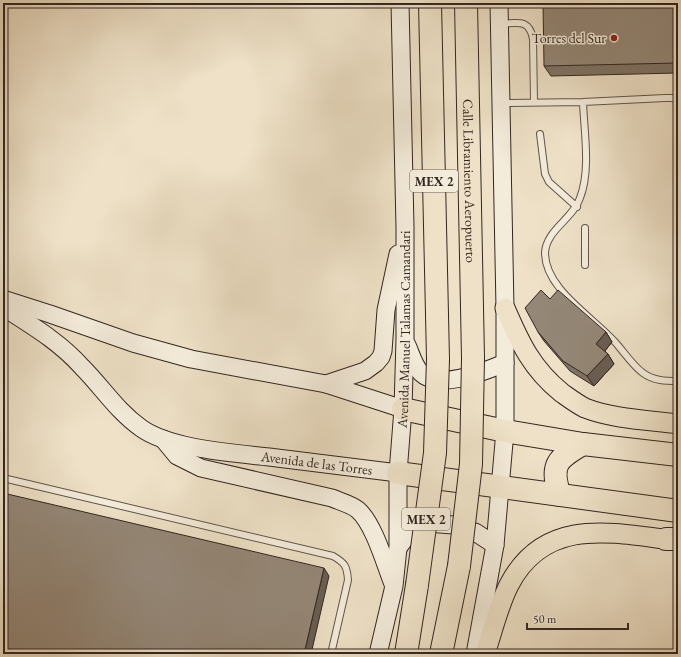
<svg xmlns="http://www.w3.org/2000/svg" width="681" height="657" viewBox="0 0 681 657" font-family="'EB Garamond',serif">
<rect width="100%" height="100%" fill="#eee1c7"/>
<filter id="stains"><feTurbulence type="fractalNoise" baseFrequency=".005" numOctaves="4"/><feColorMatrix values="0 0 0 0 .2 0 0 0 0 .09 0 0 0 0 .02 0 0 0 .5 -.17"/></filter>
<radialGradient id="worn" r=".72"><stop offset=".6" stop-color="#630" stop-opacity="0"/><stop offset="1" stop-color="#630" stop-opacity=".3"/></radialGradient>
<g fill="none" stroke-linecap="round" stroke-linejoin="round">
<!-- lane casing -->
<g stroke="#61554a" stroke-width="8">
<path id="lane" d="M500,24c17,-1 29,-6 33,15l1,63
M583,102c1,29 8,68 -3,96 -7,21 -34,32 -35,55 0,36 48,64 70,89 9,10 17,23 28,31 11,8 23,8 35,8
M502,103l81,-1 82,-4h7l6,3
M540,134l5,40 4,8 28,25
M585,265v-37
M3,478l330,78c12,7 14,10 15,24l-17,74"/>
</g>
<!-- secondary casing -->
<g stroke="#322621" stroke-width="19">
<g id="secondary">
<path d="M3,299l47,15 83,29 58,16 135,25 77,25"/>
<path id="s1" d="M3,307c28,18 57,35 79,60 20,20 35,44 59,61 29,21 93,25 128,29 43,5 86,11 129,16"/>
<path d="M407,345c4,9 7,21 14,28 18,18 64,-2 84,-10"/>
<path d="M326,384l39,-13 11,-8 5,-6 2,-6 3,-41 12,-56"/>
<path d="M163,439l14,17 24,12 131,30c9,4 19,6 26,12 16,14 27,54 35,74"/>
<path d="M398,548l15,-20 14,-5 26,2 22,7 20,13"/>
<path id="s2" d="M378,654l16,-68 4,-38v-75l5,-64 2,-70v-112l-5,-224"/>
<path d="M475,654l20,-109 10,-114v-123l-6,-305"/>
</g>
</g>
<!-- primary casing -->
<g stroke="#322621" stroke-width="21">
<path id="primary" d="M505,308c15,35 27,61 57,85 7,5 15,11 23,15 28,11 63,12 93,16
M485,654c7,-21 14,-50 24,-69 36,-70 105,-52 169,-44"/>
</g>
<!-- highway casing -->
<g stroke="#322621" stroke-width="24">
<g id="highway">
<path d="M430,3l8,356"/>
<path id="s3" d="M466,3l7,355"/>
<path d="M403,409l102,22 78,13 95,11"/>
<path d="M398,473l280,38"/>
<path d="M560,495c-11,-30 -2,-37 23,-51"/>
<path d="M666,539h12"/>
<path d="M406,654l11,-69"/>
<path d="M441,654l18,-88"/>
</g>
</g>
<!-- lane -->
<use href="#lane" stroke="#f4ecdb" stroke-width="6"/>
<!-- secondary -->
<use href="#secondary" stroke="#f4ecdb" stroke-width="17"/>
<!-- primary -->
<use href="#primary" stroke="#eee1c7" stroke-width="19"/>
<!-- highway -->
<use href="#highway" stroke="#eee1c7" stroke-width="22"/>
<!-- highway-bridge casing -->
<g stroke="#322621" stroke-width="24" stroke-linecap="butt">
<path id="highway-bridge" d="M459,566l12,-102 2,-106
M417,585l18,-132 3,-94"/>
</g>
<!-- highway-bridge -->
<use href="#highway-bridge" stroke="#eee1c7" stroke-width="22"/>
</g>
<!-- wall -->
<path fill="#7f7466" stroke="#322621" d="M678,3v70l-127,3 -7,-10z
M550,299l56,33 6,10 -7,9 3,3 6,10 -20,22 -24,-15 -26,-30 -6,-9z"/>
<!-- shaded-wall -->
<path fill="#685e53" stroke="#322621" d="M606,332l6,10 -9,11 -7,-9z
M608,354l6,10 -20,22 -7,-10z
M324,568l5,8 -18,78h-7z"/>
<!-- building -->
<path fill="#948777" stroke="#322621" d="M543,3h135v60l-134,3z
M541,290l9,9 8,-9 48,42 -10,12 12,10 -21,22 -24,-15 -25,-29 -13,-24z
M3,493l321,75 -20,86h-301z"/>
<!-- markers -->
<circle fill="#8f2418" stroke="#f4ecdb" stroke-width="1.5" cx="614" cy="38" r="4"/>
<g text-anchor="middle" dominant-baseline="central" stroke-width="3" stroke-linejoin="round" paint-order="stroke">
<!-- shield labels -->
<g fill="#f4ecdb" stroke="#6c6159" stroke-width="1">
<rect x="410" y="170" width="48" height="22" rx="3"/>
<rect x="402" y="508" width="48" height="22" rx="3"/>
</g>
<g font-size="13" font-weight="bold" fill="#322621">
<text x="434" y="181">MEX 2</text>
<text x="426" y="519">MEX 2</text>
</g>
<!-- poi labels -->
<g font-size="14" fill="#322621" stroke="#f4ecdb" text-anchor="end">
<text x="606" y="38">Torres del Sur</text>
</g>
<!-- street labels -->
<g font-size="14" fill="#322621" stroke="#f4ecdb">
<text stroke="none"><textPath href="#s3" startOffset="178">Calle Libramiento Aeropuerto</textPath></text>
<text stroke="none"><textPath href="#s2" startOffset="327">Avenida Manuel Talamas Camandari</textPath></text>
<text stroke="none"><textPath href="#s1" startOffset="365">Avenida de las Torres</textPath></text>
</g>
</g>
<!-- margin -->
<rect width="681" height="657" fill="none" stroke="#eee1c7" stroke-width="16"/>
<rect x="4" y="4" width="673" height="649" fill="none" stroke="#322621" stroke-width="2"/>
<rect x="8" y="8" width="665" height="641" fill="none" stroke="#322621"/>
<!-- scale -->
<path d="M527 623v6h101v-6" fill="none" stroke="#322621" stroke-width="2"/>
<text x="533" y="623" font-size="12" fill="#322621" stroke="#f4ecdb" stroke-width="3" paint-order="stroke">50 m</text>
<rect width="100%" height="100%" filter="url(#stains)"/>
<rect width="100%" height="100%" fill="url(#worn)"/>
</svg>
